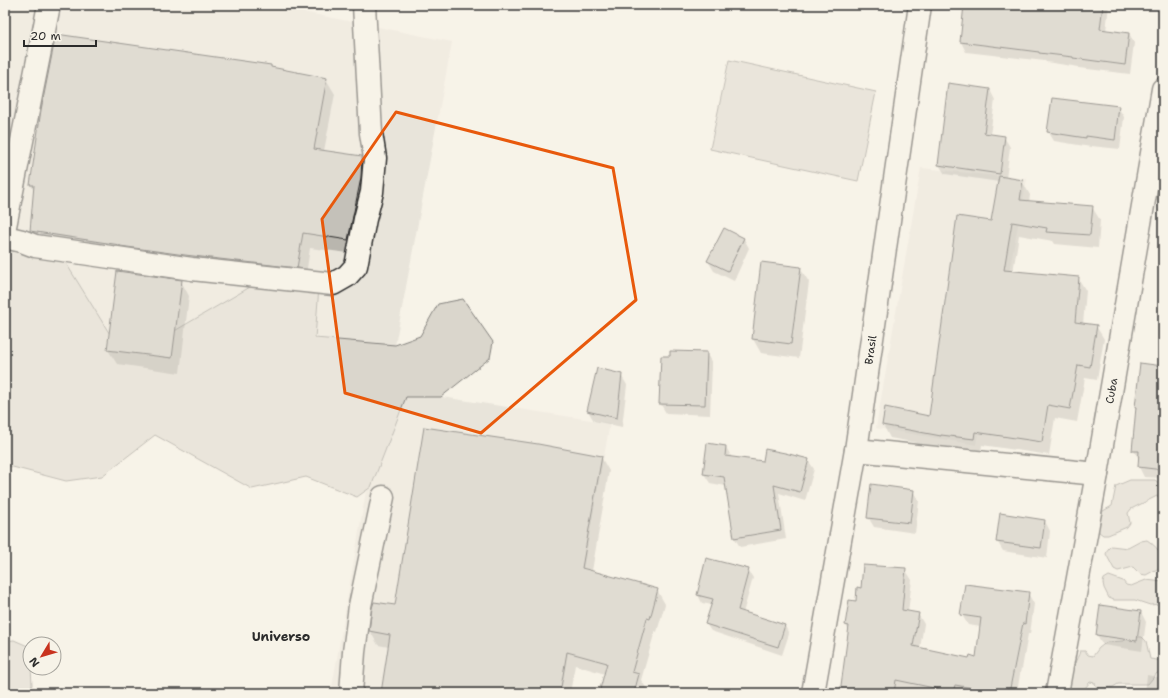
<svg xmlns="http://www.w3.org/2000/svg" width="1168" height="698" viewBox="0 0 1168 698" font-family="'Shantell Sans',sans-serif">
<rect width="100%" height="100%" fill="#f7f3e8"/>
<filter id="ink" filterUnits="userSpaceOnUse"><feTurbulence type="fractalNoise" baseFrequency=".025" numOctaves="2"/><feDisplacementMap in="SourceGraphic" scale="8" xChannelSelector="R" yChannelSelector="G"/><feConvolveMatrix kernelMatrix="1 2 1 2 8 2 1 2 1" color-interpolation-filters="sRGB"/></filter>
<g filter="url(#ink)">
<!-- built -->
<path fill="#e8e4da" d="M5,5h263l184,37 -65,346 -382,-53z
M921,168l106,11 -51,266 -100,-17z
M384,388l226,35 -49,270h-230z"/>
<!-- green -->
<path fill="#dad6cc" stroke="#82807c" d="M729,60l147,32 -18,89 -148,-32z
M5,238l51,9 55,89 29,15 148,-86 32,9 -5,64 80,7 25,-9 18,-32 25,-5 30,43 -3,16 -49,39h-35l-35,90 -14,10 -51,-20 -54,12 -97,-54 -53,41 -36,5 -61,-16z
M1130,480h25l8,6v13l-6,-3 -26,13 -3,4 2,10 -3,4 -19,8h-5l-4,-3 -1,-6 5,-15 9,-5 4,-20z
M1147,540c5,3 14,11 15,18 0,4 -1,7 -3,10l-13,7 -6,-1 -7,-7 -15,4 -4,-2 -8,-15 2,-5 3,-3 17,2 13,-7z
M1109,576l14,5 3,4 5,1 15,-6 17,2v25l-3,-3 -10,1 -15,-5h-21l-5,-2 -5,-10 -1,-5 1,-4z
M1132,637h10l4,4 4,18 13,2v12h-6l-9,11h-30l-5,3 -16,1 -2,-5 -5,-1 -9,11h-10c-3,-8 1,-22 4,-30 1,-4 4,-7 5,-12h5l3,4 5,1 6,-8 8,-6 16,-1z
M14,640l16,7v21h1l1,17 -4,8h-23v-52z"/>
<!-- shadow -->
<path fill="#0003" d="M965,5h144l-3,26 23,2 5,10 -4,31 -51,-6v-1l-33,-5 -1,-1 -79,-9 -5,-10z
M271,66l1,2 54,11 9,15 -11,57 37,6 9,15 -14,82 -46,-6 -5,34 -266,-37 -8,-15 3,-39 -3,-6z
M990,90l5,10 -5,35 14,2 6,10 -4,32 16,2 8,14 -1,7 63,5 8,13 -2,28 -43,-4 -2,-3 -34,-6 -6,37 65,6 8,13 -3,33 13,2 8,13 -7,41 -12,-2 -8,44 -22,-4 -6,37 -67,-10 -1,7 -32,-4 -1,1 -58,-11 -7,-13 47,-8 62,-195 7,-40 -54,-8 -6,-9z
M1118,107l6,10 -4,32 -29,-3v1l-37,-6 -6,-10z
M744,239l5,9 -15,33 -20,-10 -6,-10z
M800,268l9,14 -10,76 -38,-5 -8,-14z
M1163,271v49l-5,-9z
M181,281l8,15 -9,77 -63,-9 -9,-14z
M706,353l6,10 -2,52 -44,-2 -6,-10z
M1163,367v111l-19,-1 -5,-10 1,-7 -7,-10z
M621,375l6,10 -5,42 -28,-6 -6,-10z
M708,444l18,3 5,9v2l33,5 44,-3 6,9 -9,32 -26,-8 7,46 -46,8 -6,-10 -8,-51 -16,-3 -6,-9z
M601,457l8,14 -17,100 65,19 8,14 -8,28 -2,-1 -14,49 6,9 -1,4h-46l5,-19 -30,-9 -5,28h-188l7,-46 -11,-2 -8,-14 26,-25z
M913,491l6,10 -4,32 -41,-6 -6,-10z
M1045,521l5,10 -3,27 -44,-7 -6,-10z
M905,569l7,11 -4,32 10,2 6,10 -4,24 50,11 7,-1 4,-31 -13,-2 -6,-10 66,-22 6,11 -4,30h-2l-6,35 -1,-1 -4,25h-103l-13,-2v2h-60l8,-62 -3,-6 16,-36z
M748,570l5,8 -10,35 42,13 4,8 -7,21 -71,-24 -5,-7 6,-19 -10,-2 -4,-8z
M1141,612l5,10 -4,29 -39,-6 -6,-10z
M1147,675l16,3v15h-18z"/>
<!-- building -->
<path fill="#c4c1b9" stroke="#2b2b2b" d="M964,5h139l-3,24 29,4 -4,32 -52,-7v-1l-34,-4v-1l-79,-10z
M56,34l215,31v2l56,11 -13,71 48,7v2l-1,20 -13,62 -45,-7 -6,35 -112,-13 -65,-9v-1l-90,-14 4,-46h-4l11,-75z
M948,83l42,6 -6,44 21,3 -5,38 -62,-9z
M1052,98l67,8 -4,34 -29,-4v2l-39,-6z
M999,176l24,4 -3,20 73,6 -3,29 -44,-3 1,-4 -35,-6 -8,48 75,7 -4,45 22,3 -7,42 -12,-2 -8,44 -22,-4 -6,37 -67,-10 -1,7 -33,-4v1l-59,-11 3,-18 44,9 28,-200 34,5z
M724,228l20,10 -16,33 -21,-10z
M761,262l40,5 -10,77 -39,-5z
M117,271l65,9 -10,78 -65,-8z
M670,351l37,1 -2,53 -46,-1 2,-48h9z
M1140,363l23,3v104l-25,-3 1,-16h-7l4,-44h-1z
M597,368l25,6 -5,44 -30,-7z
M424,427l114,17 64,12 -20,112 76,21 -8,30 -3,-1 -15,54 7,2 -5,19h-35l8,-30 -40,-11 -7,41h-179l9,-58 -21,-4 3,-23 2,-6 21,3z
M707,443l19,3 -1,10 38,5 2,-12 20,4 24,6 -9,33 -26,-7 7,45 -47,8 -10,-61 -21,-3z
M871,484l43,6 -4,33 -43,-5z
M1000,513l45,7 -4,28 -45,-6z
M706,558l43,11 -11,41 47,15 -7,22 -73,-23 8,-25 -16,-4z
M863,565l43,3 -4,42 17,3 -6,33 56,12 1,-3 6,2 5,-39 -21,-3 5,-31 64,8 -4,32 -2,-1 -14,70h-7l-47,-8 -2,7 -57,-12 -2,13h-54l9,-67 -4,-1 4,-25 7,1 1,-14 4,1z
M1100,605l41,6 -4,30 -41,-6z"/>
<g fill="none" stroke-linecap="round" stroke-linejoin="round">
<!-- minor casing -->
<g stroke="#2b2b2b" stroke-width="25">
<g id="minor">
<path d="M5,226l44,-221"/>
<path d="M5,237l17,4 13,5 157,23 141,15 14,-8 9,-10 9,-47 7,-27 3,-34 -4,-25 -7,-128"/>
<path d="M856,450l241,24"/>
<path d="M351,693l3,-41 6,-46 23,-109"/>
<path id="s1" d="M813,693l43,-243 64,-445"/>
<path id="s2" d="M1057,693l40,-219 66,-385"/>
</g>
</g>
<!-- minor -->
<use href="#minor" stroke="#f7f3e8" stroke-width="22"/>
</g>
</g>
<!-- marked area -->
<path d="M0 0H1168V698H0ZM396,112l217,56 23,132 -155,133 -136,-40 -23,-174z" fill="#f7f3e8" fill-opacity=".55" fill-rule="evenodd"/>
<path fill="none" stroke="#e8590c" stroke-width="3" stroke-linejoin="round" d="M396,112l217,56 23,132 -155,133 -136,-40 -23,-174z"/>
<g text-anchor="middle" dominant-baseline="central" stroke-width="3.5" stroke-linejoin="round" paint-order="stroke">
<!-- street labels -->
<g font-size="11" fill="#2b2b2b" stroke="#f7f3e8">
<text stroke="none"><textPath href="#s1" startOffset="348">Brasil</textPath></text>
<text stroke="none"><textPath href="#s2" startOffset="307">Cuba</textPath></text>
</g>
<!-- quarter labels -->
<g font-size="13" font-weight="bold" fill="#2b2b2b" stroke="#f7f3e8">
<text x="281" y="636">Universo</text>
</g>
</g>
<!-- margin -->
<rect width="1168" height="698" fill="none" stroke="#f7f3e8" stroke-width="20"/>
<rect x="10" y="10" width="1148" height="678" fill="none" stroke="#2b2b2b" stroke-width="1.5" filter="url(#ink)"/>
<!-- north arrow -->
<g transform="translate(42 656) rotate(232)"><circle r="19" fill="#f7f3e8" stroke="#a5a39c"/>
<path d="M0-3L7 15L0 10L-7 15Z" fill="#c8321e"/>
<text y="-6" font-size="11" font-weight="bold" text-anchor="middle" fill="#2b2b2b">N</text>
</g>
<!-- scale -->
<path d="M24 40v6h72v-6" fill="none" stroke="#2b2b2b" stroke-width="2"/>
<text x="30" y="40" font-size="12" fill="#2b2b2b" stroke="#f7f3e8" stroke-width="3" paint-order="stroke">20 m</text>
</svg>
